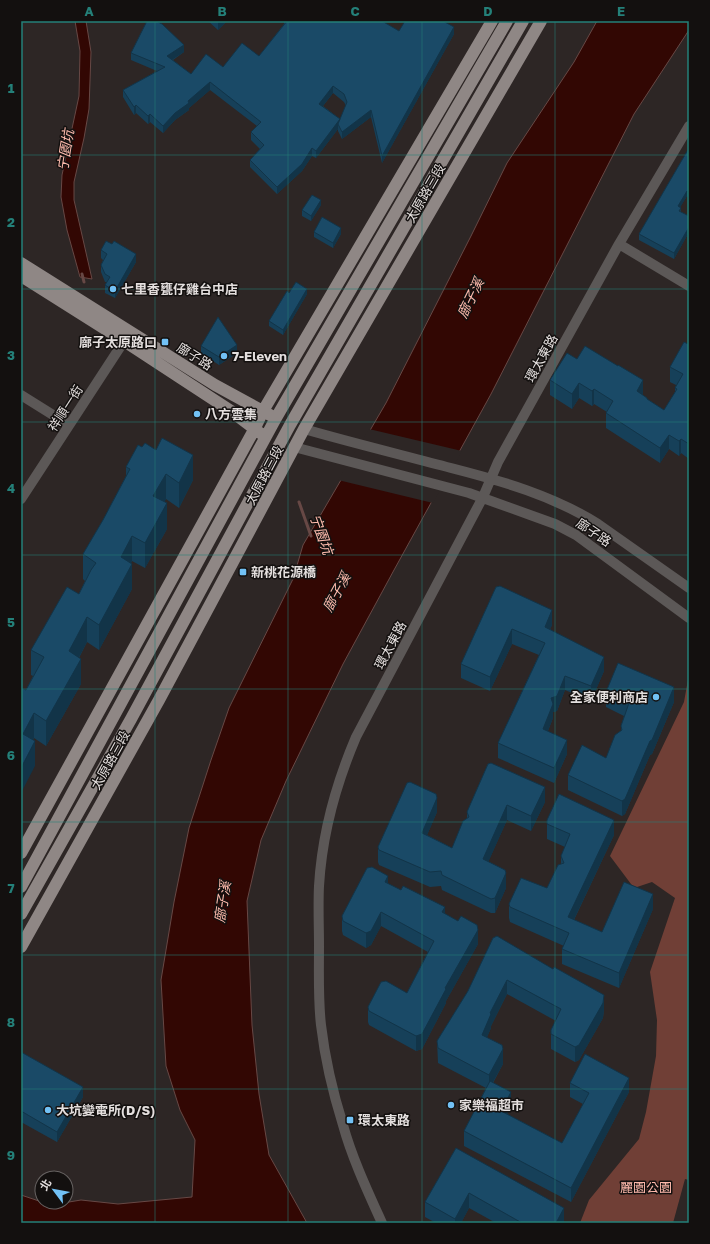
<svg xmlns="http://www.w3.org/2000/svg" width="710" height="1244" viewBox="0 0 710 1244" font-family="'Golos Text','Noto Sans TC',sans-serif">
<rect width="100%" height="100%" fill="#2d2625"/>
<!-- green -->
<path fill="#703f36" d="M689,674v506l-4,-1 -12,44h-93l9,-23 50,-61 7,-27 10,-56 1,-36 -7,-48 25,-74 -23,-16 -18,6 -24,-32 74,-154z"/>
<!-- water -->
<path fill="#320703" stroke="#674845" d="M75,21h11l5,31 -2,57 -5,29 -10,44v18l18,79 -12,-2 -13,-47 -6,-33 1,-22 17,-79 1,-45z
M597,21h92v9l-55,84 -143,280 -97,176 -51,94 -57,117 -25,59 -14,61 5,124 7,69 10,61 38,68h-286v-28l30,10 30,-5 37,4 74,-7 3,-57 -15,-30 -14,-44 -5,-86 13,-78 15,-74 22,-68 18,-52 64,-129 10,-34 83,-142 85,-167 36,-73 67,-101z"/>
<!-- pier -->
<path fill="#2d2625" d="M369,429l93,22 -29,52 -95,-23z"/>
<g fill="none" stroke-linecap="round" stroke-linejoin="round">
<!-- stream -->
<path stroke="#674845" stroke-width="3" d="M82,274l2,8
M299,502l12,34"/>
<!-- minor -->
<path stroke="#5c5857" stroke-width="10" d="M619,244l70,42
M21,395l48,30
M304,429c49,14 98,26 147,39 51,13 103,28 147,56l91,64
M294,447l175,46 86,31 21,11 113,83
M21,499l107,-164
M382,1223c-14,-31 -30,-65 -39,-98 -10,-32 -18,-66 -22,-100 -3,-26 -2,-53 -2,-79 0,-20 -1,-40 0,-60 3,-51 17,-102 37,-149l127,-240 15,-35 121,-218 70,-118"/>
<!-- major -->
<path stroke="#8f8785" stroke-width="12" d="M21,263l194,122 55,30
M21,276l103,65 107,70 29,22
M21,853l233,-423 9,-19 229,-390
M21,887l255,-469 231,-397
M21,914l110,-195 159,-294 233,-404
M21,947l138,-247 145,-271 237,-408"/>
</g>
<!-- wall -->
<path fill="#164059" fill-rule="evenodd" d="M208,21h19l-9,9z
M284,21h98l17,10 55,3 -72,129 -11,-46 -29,22 -4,-8v-2l-22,29 -4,-2 -10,15 -25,23 -27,-27v-7l10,-11 -9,-9v-8l6,-6 -47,-36 -21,18v2l-14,10 -12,13 -13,-11 -2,2 -12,-11 -2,2 -11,-18v-7l34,-19 -26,-11v-7l53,-1 -11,8 18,14 32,-7 36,-11 25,-32zM333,93l11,9 2,4 -6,13 -17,-13z
M689,148v50l-2,-2 -7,11 1,5 8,4v16l-15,27 -35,-19v-6z
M321,205l-10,16 -9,-5v-6z
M314,232l27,2 -8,14 -19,-11z
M101,250l35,12 -21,36 -10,-5v-8l2,-3h-2l-4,-10v-7l2,-5 -2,-2z
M289,293l18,1 -24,41 -14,-9v-5z
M689,342v117l-8,-6 -2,3 -10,-7 -9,14 -54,-35v-15l1,-1 -13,-8 -2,2 -13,-8 -7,11 -22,-14v-15l27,-21 66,36 4,4 17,11 11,-18v-4l1,-3 -6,-3v-15z
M201,346l36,7 -18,12 -18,-12z
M138,445l55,35 -14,28 -13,-9 -2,3 3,27 -22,39 -13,-7 -1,2 1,26 -33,61 -12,-8 -8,16 2,26 -35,62 -12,-8 -1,2 2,26 -9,-76 7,-14 -2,-1v-25l48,-56 6,-13 -2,-2v-25l20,-34 23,-44v-9z
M496,587l56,38 -2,4 54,42 -13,30 -26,-11 -8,21 -4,1v6l-5,13 19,23 -13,29 -56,-25v-15l41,-88 -27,-11 -22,47 -29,-13v-14z
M606,692l68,10 -22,52 -2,1 -25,59 -3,2 -54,-26v-15l38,-17 15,-27v-5l3,-10 -18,-9z
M488,764l57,38 -14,29 -24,-11 -19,42 18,26 -11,25h-4l-49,-23 -1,-4 -11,1 -51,-22 -1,-3v-15l59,-35 -10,23 25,13 15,-29v-7z
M547,820l67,15 -40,85 28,12 51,-23 -34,79 -57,-24v-15l2,-3 -54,-24 -1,-4v-14l38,-16 14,-24v-8l4,-9 -18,-8z
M388,884l57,30 33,30 -32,57v2l-24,46 -6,2 -47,-26 -1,-3v-15l39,-14 21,-41 -47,-26 -10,19 -5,3 -23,-13 -1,-4v-15z
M493,938l111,71 -1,9 -24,42 -4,2 -24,-13v-19l5,-9 -49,-27 -16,32v2l-4,9 16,27 -10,19 18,24 -4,7 55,29 21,-39 -13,-7v-14l59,9 -58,110 -107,-56v-15l22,-43 -48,-25 -1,-22 31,-50z
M21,1052l62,45 -26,45 -36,-20z
M456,1148l108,75h-68l-27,-15 -8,15h-25l-11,-6v-15z"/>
<!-- shaded-wall -->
<path fill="#123448" d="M219,21h8l-9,9v-7z
M454,27v7l-72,129v-7z
M184,45v7l-17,11v-7z
M210,82v8l-21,18v2l-14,10 -12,13v-7l12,-13 13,-12z
M333,86v7l-14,18v-7z
M136,105v8l-2,2v-8z
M371,110v7l-29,22v-7z
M150,114v8l-2,2v-8z
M340,119l-2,5v5l-22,29v-7z
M312,148v8l-10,15 -25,23v-7z
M687,191v5l-9,15v-5z
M321,200v5l-10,16v-5z
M689,227v5l-15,27v-6z
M341,228v6l-8,14v-5z
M136,254v8l-21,36v-7z
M307,289v5l-24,41v-5z
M237,345v8l-18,12v-8z
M643,380v15l-6,-4z
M579,383v15l-7,11v-15z
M594,389v15l-2,2v-15z
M669,435v14l-9,14v-15z
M681,439v14l-2,3v-15z
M193,455v25l-14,28v-25z
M166,474v25l-13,22v-25z
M167,503v26l-22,39v-25z
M132,536v25l-11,21v-25z
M132,564v25l-33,61v-25z
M552,610v15l-7,16v-14z
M87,617v25l-18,34v-25z
M512,629v15l-22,47v-14z
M604,657v14l-13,30v-15z
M81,659v25l-35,62v-25z
M565,676v14l-8,21 -4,1v6l-10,25v-14l8,-31z
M674,687v15l-22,52 -2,1 -25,59 -3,2v-15z
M34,713v25l-11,21v-25z
M567,740v14l-13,29v-15z
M35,741v25l-14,27v-25z
M545,787v15l-14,29v-15z
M437,798v14l-15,35v-14z
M507,805v15l-24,54v-15z
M614,820v15l-46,97v-15z
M506,873v15l-11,25v-15z
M388,876v15l-3,-9z
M653,894v15l-34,79v-15z
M445,907v15l-3,-10z
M381,912v14l-10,19 -5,3v-15z
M478,930v14l-32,57v2l-24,46 -6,2v-15l29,-48z
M507,980v14l-16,32v2l-9,21v-14l8,-22z
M604,995v14l-1,9 -24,42 -4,2v-15z
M503,1049v15l-14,25v-14z
M629,1078v14l-58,110v-14z
M83,1087v10l-26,45v-10z
M511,1092v15l-10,19v-15z
M469,1193v15l-8,15h-6v-4z
M564,1208v15h-8z"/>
<!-- building -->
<path fill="#1a4a67" stroke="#123448" d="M147,21h9l6,3 22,21 -17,11 24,18 15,-20 17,13 19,-24 17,13 28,-35h95l17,10 6,-10h38l11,6 -72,129 -11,-46 -29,22 -4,-8 9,-22 -3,-8 -11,-8 -14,18 21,15 -24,32 -4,-3 -10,16 -25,23 -27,-27 14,-15 -13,-13 10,-10 -51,-40 -22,19 1,2 -14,10 -12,13 -13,-12 -2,2 -12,-11 -2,2 -11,-17 42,-23 -34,-14z
M689,148v44l-2,-1 -9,15 3,2 -2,3 10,5v11l-15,26 -35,-19z
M312,195l9,5 -10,16 -9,-6z
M322,217l19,11 -8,15 -19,-11z
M106,241l6,3 2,-3 22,13 -21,37 -10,-6 5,-8 -5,-3 -4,-9 6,-11 -6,-4z
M296,282l11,7 -24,41 -14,-9 18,-30 2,2z
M218,317l19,28 -18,12 -18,-11z
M684,342l4,2 1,-2v102l-8,-5 -2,2 -10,-6 -9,13 -54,-35 7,-12 -19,-12 -2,2 -13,-8 -7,11 -22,-14 17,-27 10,6 8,-13 33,20v-1l25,15 -6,11 10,7v1l17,11 13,-21 -2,-1 8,-14 -13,-7z
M162,438l31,17 -14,28 -13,-9 -13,22 14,7 -22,40 -13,-7 -11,21 11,7 -33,61 -12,-8 -11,21 -7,13 12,8 -35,62 -12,-8 -11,21 12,7 -14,27v-80l5,2 18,-33 -13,-7 36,-63 12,7 12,-24 5,-7 -13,-9 20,-34 27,-51 -4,-2 12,-22 4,2 3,-4 11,7z
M500,586l52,24 -7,17 59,30 -13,29 -26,-10 -8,20 -6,2 2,6 -10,25 24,11 -13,28 -56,-25 47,-100 -33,-14 -22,48 -29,-13 35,-77z
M618,663l56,24 -22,53 -2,1 -25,58 -3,2 -54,-26 14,-30 24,13 9,-23 7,-5 -1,-4 8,-23 -23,-11z
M491,763l54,24 -14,29 -24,-11 -24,54 22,11 1,3 -11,25 -4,1 -49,-24 -1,-4 -11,1 -51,-22 -1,-3 29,-64 3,-1 26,12 1,4 -15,35 30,15 11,-27 6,-4 -2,-5 21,-48z
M559,794l55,26 -46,97 34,15 22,-50 29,12 -34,79 -57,-24 7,-16 -59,-26 -1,-3 12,-26 26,10 11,-23 6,-2 -3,-7 9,-22 -23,-10v-4z
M372,867l16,9 -3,6 16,8 2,-4 42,21 -3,5 16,9 3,-5 16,9 1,5 -33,58 1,1 -24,45 -6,2 -47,-25 -1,-4 13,-25 5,-1 21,12 27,-52 -53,-29 -10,19 -5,2 -23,-12 -1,-5 25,-48z
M497,936l56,33 1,-2 50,28 -1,8 -24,42 -4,2 -24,-13v-4l10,-21 -54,-29 -17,33 1,1 -9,21 20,10 1,4 -14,26 -51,-27 -1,-7 31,-50 25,-53z
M21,1052l62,35 -26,45 -36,-21z
M585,1054l44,24 -58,110 -107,-57 26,-50 21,11 -10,19 61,32 27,-50 -19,-10z
M456,1148l108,60 -8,15h-34l-53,-30 -14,26 -30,-17z"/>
<!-- grid -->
<path fill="none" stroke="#248079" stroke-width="1" stroke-opacity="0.55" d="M155,21v1202M288,21v1202M422,21v1202M555,21v1202M21,155h668M21,289h668M21,422h668M21,555h668M21,689h668M21,822h668M21,955h668M21,1089h668"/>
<!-- markers -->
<g fill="#72c1f5" stroke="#13100f" stroke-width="1.5">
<circle cx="113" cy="289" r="4"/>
<rect x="161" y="338" width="8" height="8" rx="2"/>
<circle cx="224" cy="356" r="4"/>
<circle cx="197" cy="414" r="4"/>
<rect x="239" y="568" width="8" height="8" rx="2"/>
<circle cx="656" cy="697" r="4"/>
<circle cx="451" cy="1105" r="4"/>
<circle cx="48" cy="1110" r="4"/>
<rect x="346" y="1116" width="8" height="8" rx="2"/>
</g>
<g text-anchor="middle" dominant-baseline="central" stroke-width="3" stroke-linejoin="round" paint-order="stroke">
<!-- street labels -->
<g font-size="13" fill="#e4dfde" stroke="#13100f">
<text transform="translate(425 193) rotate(-60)">太原路三段</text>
<text transform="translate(195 356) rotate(32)">廍子路</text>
<text transform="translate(541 358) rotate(-61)">環太東路</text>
<text transform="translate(65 408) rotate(-57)">祥順一街</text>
<text transform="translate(264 475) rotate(-62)">太原路三段</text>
<text transform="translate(594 532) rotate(34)">廍子路</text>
<text transform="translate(390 645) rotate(-62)">環太東路</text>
<text transform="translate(110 760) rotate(-61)">太原路三段</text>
</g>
<!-- poi labels -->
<g font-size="13" font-weight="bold" fill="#e4dfde" stroke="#13100f" text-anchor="start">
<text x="121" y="289">七里香甕仔雞台中店</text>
<text x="157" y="342" text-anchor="end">廍子太原路口</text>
<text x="232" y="356">7-Eleven</text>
<text x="205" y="414">八方雲集</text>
<text x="251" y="572">新桃花源橋</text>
<text x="648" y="697" text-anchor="end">全家便利商店</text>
<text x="459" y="1105">家樂福超市</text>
<text x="56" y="1110">大坑變電所(D/S)</text>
<text x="358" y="1120">環太東路</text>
</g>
<!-- park labels -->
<g font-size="13" fill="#fcb8ab" stroke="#13100f">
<text x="646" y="1187">麗園公園</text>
</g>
<!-- water labels -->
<g font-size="14" font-style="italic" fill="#febbad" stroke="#13100f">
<text transform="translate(65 150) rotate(-81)">宁園坑</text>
<text transform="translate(470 298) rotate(-64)">廍子溪</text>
<text transform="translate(322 534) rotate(70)">宁園坑</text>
<text transform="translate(336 592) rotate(-61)">廍子溪</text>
<text transform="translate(222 902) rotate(-81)">廍子溪</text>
</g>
</g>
<!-- border -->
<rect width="710" height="1244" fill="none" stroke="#13100f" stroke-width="44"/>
<!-- north arrow -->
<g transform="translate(54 1190) rotate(302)"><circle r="19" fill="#13100f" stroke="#676362"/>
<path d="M0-3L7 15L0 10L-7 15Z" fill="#72c1f5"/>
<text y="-6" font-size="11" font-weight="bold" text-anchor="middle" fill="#e4dfde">北</text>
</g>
<rect x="22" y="22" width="666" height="1200" fill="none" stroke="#248079" stroke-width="1.5"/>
<g font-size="13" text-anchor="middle" font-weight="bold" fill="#248079">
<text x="89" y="16">A</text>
<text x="222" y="16">B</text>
<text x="355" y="16">C</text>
<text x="488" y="16">D</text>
<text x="621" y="16">E</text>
<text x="11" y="93">1</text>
<text x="11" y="227">2</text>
<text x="11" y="360">3</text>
<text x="11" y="493">4</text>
<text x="11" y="627">5</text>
<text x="11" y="760">6</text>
<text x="11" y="893">7</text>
<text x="11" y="1027">8</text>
<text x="11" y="1160">9</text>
</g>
</svg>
